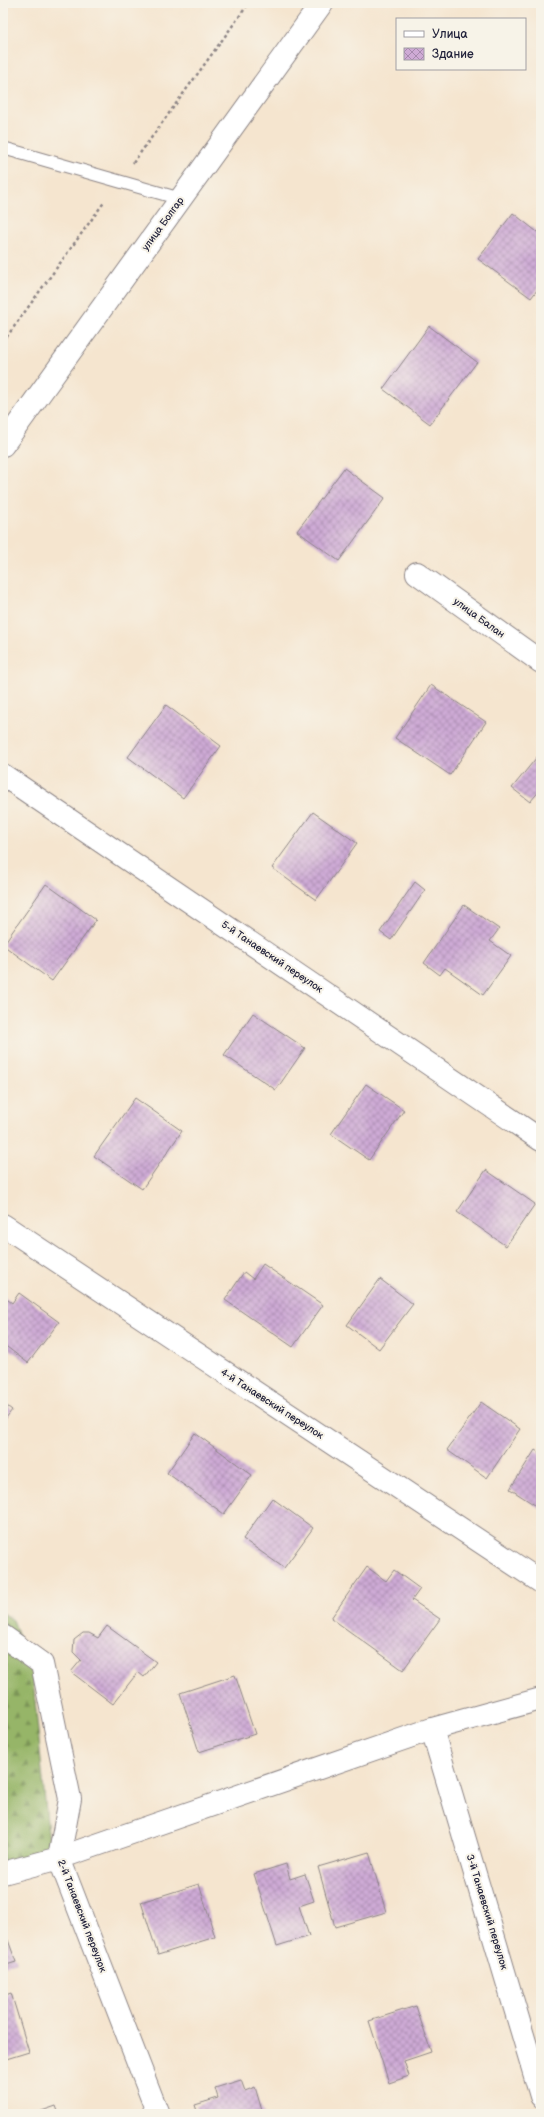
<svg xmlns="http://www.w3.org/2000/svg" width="544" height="2117" viewBox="0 0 544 2117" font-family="'Balsamiq Sans',sans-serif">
<defs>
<pattern id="forest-firs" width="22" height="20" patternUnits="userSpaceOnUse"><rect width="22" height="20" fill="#96b567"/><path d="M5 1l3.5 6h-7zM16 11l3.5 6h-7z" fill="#7a9356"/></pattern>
<pattern id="building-cross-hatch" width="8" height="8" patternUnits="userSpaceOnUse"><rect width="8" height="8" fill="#ceaad5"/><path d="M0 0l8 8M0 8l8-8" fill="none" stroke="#a78aae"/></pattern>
</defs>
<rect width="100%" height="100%" fill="#f7f3e8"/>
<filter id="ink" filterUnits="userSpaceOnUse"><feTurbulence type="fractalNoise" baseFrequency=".025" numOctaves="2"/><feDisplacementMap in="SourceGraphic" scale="8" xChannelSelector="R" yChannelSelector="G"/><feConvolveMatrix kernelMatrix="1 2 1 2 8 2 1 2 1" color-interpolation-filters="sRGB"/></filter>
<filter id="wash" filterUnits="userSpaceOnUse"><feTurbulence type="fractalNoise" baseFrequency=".012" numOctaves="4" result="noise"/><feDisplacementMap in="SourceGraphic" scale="16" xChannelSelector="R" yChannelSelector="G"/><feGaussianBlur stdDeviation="0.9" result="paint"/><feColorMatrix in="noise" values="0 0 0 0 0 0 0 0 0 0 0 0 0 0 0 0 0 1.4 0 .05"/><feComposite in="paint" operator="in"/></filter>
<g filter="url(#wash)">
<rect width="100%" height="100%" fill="#f5e5cf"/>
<!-- forest -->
<path fill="url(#forest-firs)" stroke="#5c6c51" d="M3,1613l10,7 19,50 19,192 -48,15z"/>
<g id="blocks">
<!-- building -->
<path fill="url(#building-cross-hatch)" d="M513,213l28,22v50l-10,13 -53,-39z
M429,326l48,36 -47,62 -47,-35z
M344,468l41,30 -46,63 -42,-30z
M431,685l55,37 -36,53 -55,-37z
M166,705l55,41 -38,52 -55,-41z
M541,752v37l-11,13 -18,-14z
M313,812l44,31 -41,57 -44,-32z
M415,882l10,8 -34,50 -11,-8z
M46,884l50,36 -44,61 -49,-36z
M464,905l35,24 -9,12 21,15 -28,39 -38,-27 -5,7 -16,-12z
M253,1013l52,35 -29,42 -52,-35z
M366,1084l38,26 -35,50 -38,-26z
M135,1098l47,33 -40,58 -48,-33z
M486,1170l49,34 -29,42 -49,-34z
M263,1264l60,41 -30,42 -68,-47 19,-28 9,7z
M380,1279l33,25 -34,45 -32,-24z
M19,1293l40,29 -31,41 -25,-19v-48l9,7z
M481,1402l39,27 -33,49 -40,-28z
M3,1403l9,7 -9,12z
M195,1433l57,42 -28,39 -57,-41z
M535,1450l6,4v55l-31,-20z
M272,1498l41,30 -29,40 -41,-29z
M367,1567l19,14 8,-11 26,19 -8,11 28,19 -37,51 -72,-52z
M107,1626l49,36 -12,15 -6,-5 -25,32 -42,-32 10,-12 -8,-8 1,-12 9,-7h6l9,5z
M235,1675l20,59 -56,18 -19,-59z
M369,1852l17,60 -51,15 -17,-60z
M286,1864l4,15 15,-5 9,27 -15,5 10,30 -32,10 -23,-72z
M199,1884l16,53 -57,18 -17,-53z
M8,1940l8,22 -13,4v-24z
M11,1993l18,59 -26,8v-64z
M416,2006l15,46 -27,9 5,15 -20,7 -20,-62z
M241,2080l4,11 10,-4 8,27h-65l-3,-9 23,-7 -3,-10z
M56,2106l3,8h-26z"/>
</g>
</g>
<g filter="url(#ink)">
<use href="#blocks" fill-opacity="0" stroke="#8c8485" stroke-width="1"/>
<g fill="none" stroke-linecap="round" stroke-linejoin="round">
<!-- service casing -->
<g stroke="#8c8485" stroke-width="14">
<path id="service" d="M3,148l178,51"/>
</g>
<!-- minor casing -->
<g stroke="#8c8485" stroke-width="24">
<path id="minor" d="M417,573l124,89
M3,775l538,365
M3,1225l538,357
M3,1636l39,28 28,135 -11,59 99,256
M432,1729l109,367
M3,1873l56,-15 373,-129 109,-30"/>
</g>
<!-- tertiary casing -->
<g stroke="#8c8485" stroke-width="24">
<path id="tertiary" d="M3,445l319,-442"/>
</g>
<!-- path -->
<path stroke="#8c8485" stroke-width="2.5" stroke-dasharray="3 3" stroke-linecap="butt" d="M133,163l116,-160
M3,342l102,-141"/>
<!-- service -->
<use href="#service" stroke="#fff" stroke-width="12"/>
<!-- minor -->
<use href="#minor" stroke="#fff" stroke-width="22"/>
<!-- tertiary -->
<use href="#tertiary" stroke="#fff" stroke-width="22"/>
</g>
</g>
<g text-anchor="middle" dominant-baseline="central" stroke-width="4" stroke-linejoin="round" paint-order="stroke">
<!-- street labels -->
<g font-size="10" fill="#22223b" stroke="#f7f3e8">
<text transform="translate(163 224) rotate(-54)">улица Болгар</text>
<text transform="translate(479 618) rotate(36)">улица Балан</text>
<text transform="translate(272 957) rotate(34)">5-й Танаевский переулок</text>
<text transform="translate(272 1404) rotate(33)">4-й Танаевский переулок</text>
<text transform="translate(487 1912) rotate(73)">3-й Танаевский переулок</text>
<text transform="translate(82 1916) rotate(69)">2-й Танаевский переулок</text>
</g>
</g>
<!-- margin -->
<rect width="544" height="2117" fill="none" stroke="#f7f3e8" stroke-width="16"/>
<!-- legend -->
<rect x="396" y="18" width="130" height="52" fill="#f7f3e8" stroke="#a29fa3"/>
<rect x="404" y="31" width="20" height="6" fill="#ffffff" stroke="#a29fa3"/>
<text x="432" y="38" font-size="12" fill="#22223b">Улица</text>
<rect x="404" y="48" width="20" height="12" fill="url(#building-cross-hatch)" stroke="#a29fa3"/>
<text x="432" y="58" font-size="12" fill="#22223b">Здание</text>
</svg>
